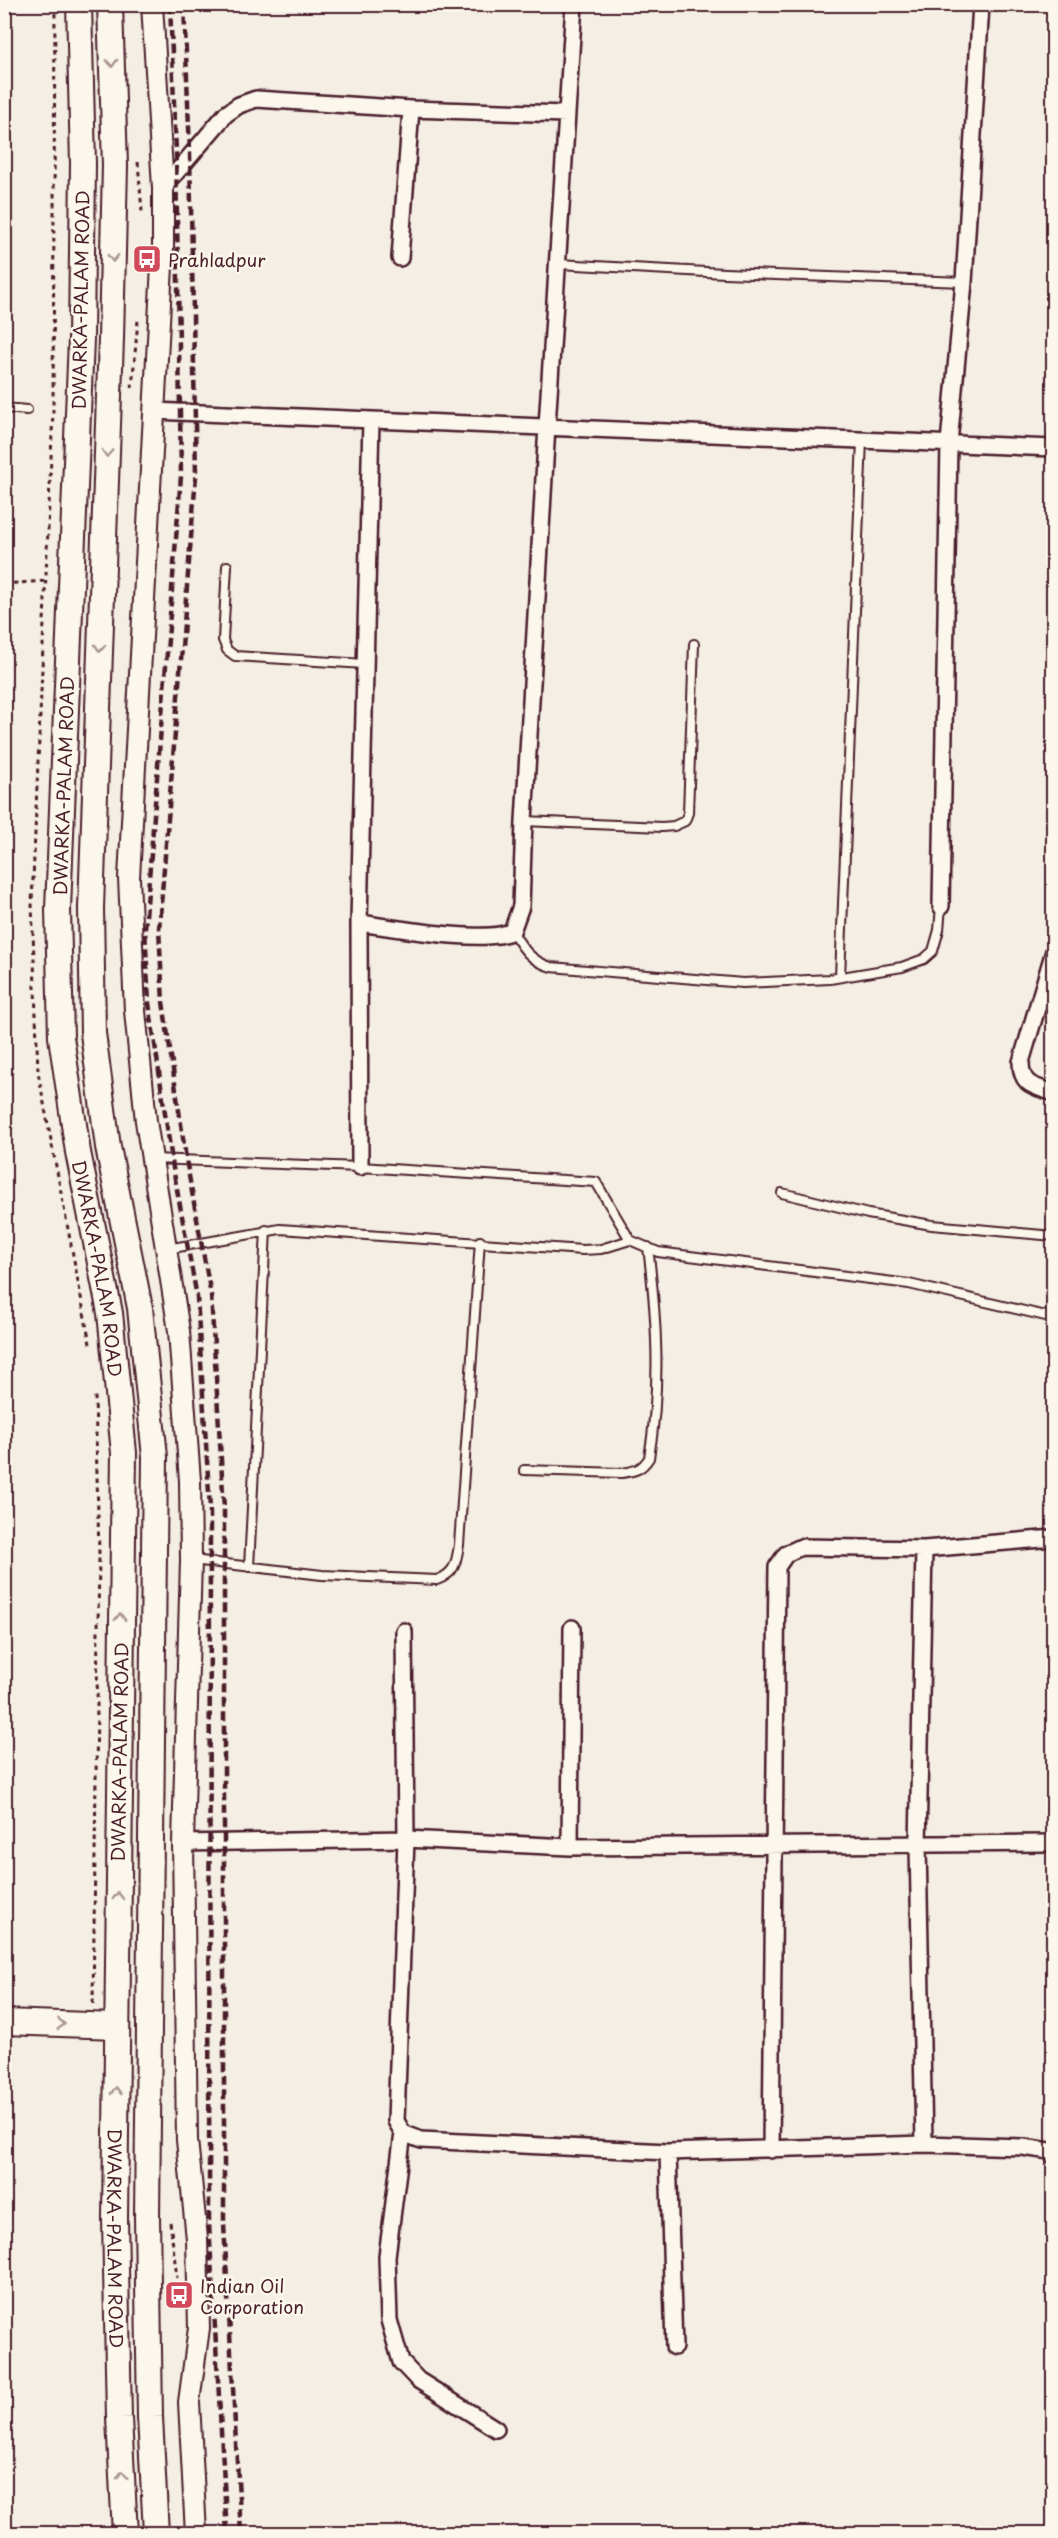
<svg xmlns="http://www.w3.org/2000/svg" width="1058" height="2538" viewBox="0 0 1058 2538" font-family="'Playpen Sans',sans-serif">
<rect width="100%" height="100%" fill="#f4eee4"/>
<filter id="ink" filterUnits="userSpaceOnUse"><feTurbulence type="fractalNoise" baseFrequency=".0167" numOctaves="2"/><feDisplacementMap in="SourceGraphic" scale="12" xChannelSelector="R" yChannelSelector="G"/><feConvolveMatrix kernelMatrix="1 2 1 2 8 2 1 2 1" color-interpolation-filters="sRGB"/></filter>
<g filter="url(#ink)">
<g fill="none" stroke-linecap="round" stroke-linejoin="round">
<!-- service casing -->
<g stroke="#4a1f2b" stroke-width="12">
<path id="service" d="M558,264l167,9 239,9
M4,408l23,2
M227,566l-4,74 4,10 8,6 130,8
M524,821l138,6 12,-1 11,-5 3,-8 6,-169
M512,931c11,18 19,30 39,36l192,16 87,-4 72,-12 22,-8 9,-8 6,-21 2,-24
M840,977l22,-537
M153,1159l207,8 236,15 34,58 28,12 251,32 145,34
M782,1193l86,21 64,11 122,11
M167,1249l113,-20 303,21 18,-1 29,-9
M524,1470l98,3c14,-2 20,-4 27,-15 12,-73 8,-138 -1,-211
M192,1560l130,15 115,5c18,-7 19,-16 22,-35l21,-304
M249,1567l17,-337"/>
</g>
<!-- minor casing -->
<g stroke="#4a1f2b" stroke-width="20">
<path id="minor" d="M163,188l63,-74 13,-9 17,-6 155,10 156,5
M400,258l11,-149
M153,411l901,37
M941,906l8,-463 15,-161 17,-278
M359,923c32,4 129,22 153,8l9,-25 3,-85 23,-395 27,-422
M1054,951l-33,111c0,24 13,24 33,31
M360,1167l-1,-244 12,-503
M404,1631l2,208 164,8 484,-4
M183,1843l223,-4 -10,282 7,12 18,7 247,12 256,-8 99,3 27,4 4,5
M570,1847l2,-219
M403,2133l-16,123 2,64 12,42 17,18 78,49
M924,2144l-6,-298 6,-297
M771,2150l6,-583 9,-13 15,-7 123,2 130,-11
M668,2152l6,195"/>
</g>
<!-- tertiary casing -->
<g stroke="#4a1f2b" stroke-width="24">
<path id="tertiary" d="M152,4l11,184v59l-34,631 6,133 11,110 33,210 11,150 1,79 -8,283 4,297 10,99 2,89 -10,74 7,132"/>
</g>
<!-- primary casing -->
<g stroke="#4a1f2b" stroke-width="28">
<g id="primary">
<path id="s1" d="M79,4l4,160 -2,175 -23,570 3,128 17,115 32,161 14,140 -9,766 4,199 6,116"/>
<path d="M110,4l5,162 -4,173 -20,569 2,125 15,114 32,161 15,149 -8,760 3,200 6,117"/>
<path d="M4,2022l113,4"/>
</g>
</g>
<!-- path -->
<path stroke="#4a1f2b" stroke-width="3" stroke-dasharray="4.5 4.5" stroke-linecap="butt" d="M55,4l-2,407 -21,492 6,169 52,272
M138,162l4,50
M132,388l6,-68
M4,584l41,-3
M93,2004l6,-450 -4,-158
M170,2222l7,56"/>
<!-- service -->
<use href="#service" stroke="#fbf7ec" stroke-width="8"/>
<!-- minor -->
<use href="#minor" stroke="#fbf7ec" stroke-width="15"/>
<!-- tertiary -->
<use href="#tertiary" stroke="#fbf7ec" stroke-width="20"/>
<!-- primary -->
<use href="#primary" stroke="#fbf7ec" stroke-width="24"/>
<!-- rail -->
<path stroke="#4a1f2b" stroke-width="4.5" stroke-dasharray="9 4.5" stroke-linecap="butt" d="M170,4l6,148 5,324 -36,453 4,74 24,165 24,129 13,212 -1,715 18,310
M184,4l6,148 6,324 -37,453 4,73 24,163 24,130 13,214v715l17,310"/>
</g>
<!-- one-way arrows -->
<defs><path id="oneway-chevron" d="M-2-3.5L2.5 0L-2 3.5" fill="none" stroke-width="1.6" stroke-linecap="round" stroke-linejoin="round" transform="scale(1.5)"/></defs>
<g stroke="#ab9695">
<use href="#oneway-chevron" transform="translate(112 63) rotate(88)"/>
<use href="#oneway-chevron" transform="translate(113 258) rotate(91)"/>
<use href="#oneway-chevron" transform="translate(107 453) rotate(92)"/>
<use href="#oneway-chevron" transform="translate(100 648) rotate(92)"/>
<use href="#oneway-chevron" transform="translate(120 1617) rotate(-89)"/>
<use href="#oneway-chevron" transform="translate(118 1896) rotate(-90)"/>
<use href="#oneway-chevron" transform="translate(61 2024) rotate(2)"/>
<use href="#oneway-chevron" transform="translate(116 2091) rotate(-89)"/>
<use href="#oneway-chevron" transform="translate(122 2475) rotate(-93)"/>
</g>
</g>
<!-- icons -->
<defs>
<g id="bus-square" transform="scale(1.5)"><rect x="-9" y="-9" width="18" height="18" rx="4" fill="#d1495b" stroke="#fbf7ec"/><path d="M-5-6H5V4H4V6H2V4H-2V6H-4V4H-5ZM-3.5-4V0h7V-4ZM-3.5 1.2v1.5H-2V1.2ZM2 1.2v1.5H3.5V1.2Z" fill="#fff"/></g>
</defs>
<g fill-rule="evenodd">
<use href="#bus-square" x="147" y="259"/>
<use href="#bus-square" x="179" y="2295"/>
</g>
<g text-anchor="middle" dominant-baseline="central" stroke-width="5" stroke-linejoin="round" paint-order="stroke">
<!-- poi labels -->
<g font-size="18" fill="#4a1f2b" stroke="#fbf7ec" text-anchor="start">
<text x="168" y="259">Prahladpur</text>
<text x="200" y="2285">Indian Oil<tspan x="200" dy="21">Corporation</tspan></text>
</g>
<!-- street labels -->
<g font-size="18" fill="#4a1f2b" stroke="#fbf7ec">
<text transform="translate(80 300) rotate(-89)">DWARKA-PALAM ROAD</text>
<text transform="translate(63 786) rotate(-88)">DWARKA-PALAM ROAD</text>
<text stroke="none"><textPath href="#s1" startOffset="1268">DWARKA-PALAM ROAD</textPath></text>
<text transform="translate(119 1752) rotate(-89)">DWARKA-PALAM ROAD</text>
<text stroke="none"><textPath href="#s1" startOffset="2240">DWARKA-PALAM ROAD</textPath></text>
</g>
</g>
<!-- margin -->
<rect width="1058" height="2538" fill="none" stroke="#fbf7ec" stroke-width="24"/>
<rect x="12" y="12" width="1034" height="2514" fill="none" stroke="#4a1f2b" stroke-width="2" filter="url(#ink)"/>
</svg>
